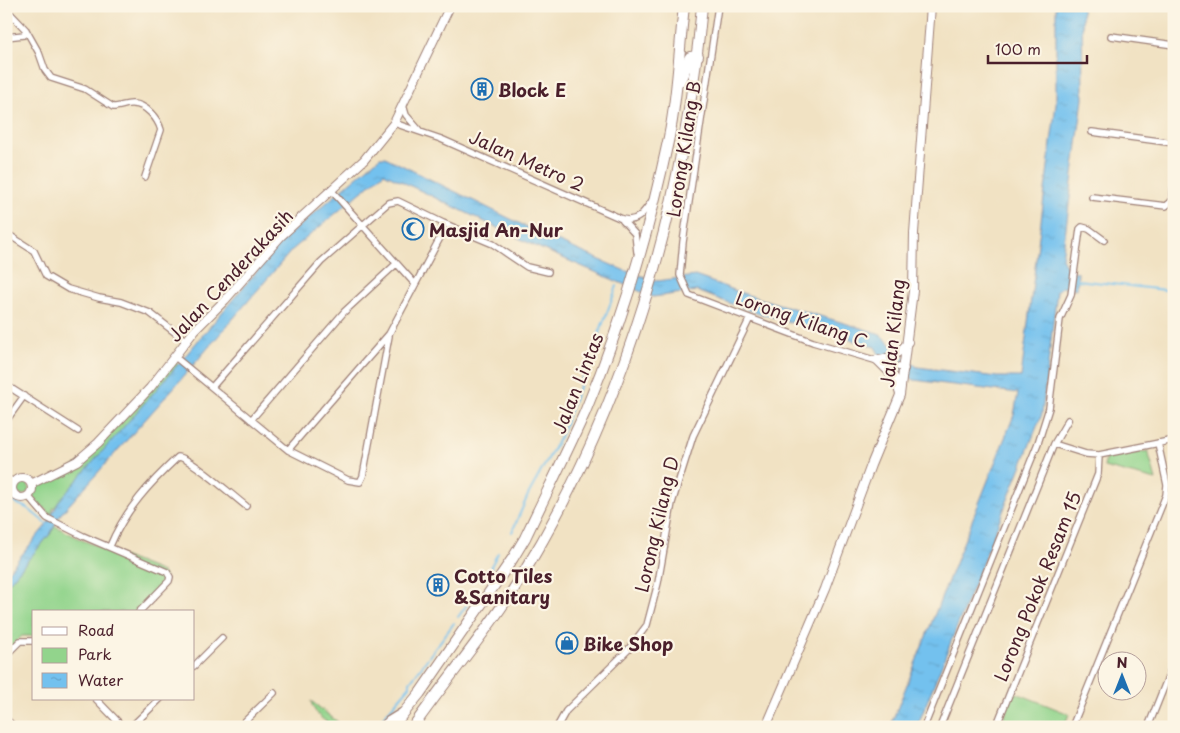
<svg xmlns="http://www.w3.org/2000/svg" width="1180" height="733" viewBox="0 0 1180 733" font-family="'Playpen Sans',sans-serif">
<defs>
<pattern id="water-ripples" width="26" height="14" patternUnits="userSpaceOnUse" patternTransform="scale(1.25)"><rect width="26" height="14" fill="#73c1ee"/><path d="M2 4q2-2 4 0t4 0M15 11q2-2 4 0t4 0" fill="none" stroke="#65a5cc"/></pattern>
</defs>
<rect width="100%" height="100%" fill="#fcf5e5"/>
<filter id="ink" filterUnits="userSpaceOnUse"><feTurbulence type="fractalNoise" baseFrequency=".02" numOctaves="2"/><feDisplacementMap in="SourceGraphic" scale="10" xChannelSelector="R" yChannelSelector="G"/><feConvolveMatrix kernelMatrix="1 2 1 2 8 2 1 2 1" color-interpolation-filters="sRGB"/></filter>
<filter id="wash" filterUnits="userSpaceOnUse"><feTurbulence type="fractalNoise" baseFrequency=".0096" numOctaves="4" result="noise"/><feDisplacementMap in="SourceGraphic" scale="20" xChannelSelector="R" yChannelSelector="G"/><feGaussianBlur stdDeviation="1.12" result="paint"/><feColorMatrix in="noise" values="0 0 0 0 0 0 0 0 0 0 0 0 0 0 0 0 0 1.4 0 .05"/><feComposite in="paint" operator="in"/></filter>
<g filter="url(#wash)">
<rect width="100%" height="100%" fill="#f1e2c3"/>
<!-- green -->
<path fill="#92d48c" stroke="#6e7a5c" d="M175,362l4,2 -126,145 -2,6 -18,-18 5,-12 35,-18 22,-16z
M1148,451l8,29 -52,-13 2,-9z
M15 488a7 7 0 1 1 14 0a7 7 0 1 1-14 0Z
M55,526l27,14 78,31 5,4 -1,7 -30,30h-100v24h-12l-16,15v-65l45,-53z
M1014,692l55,22 -5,13h-53l-10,-4z
M311,701l33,26c-14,0 -30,-11 -33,-26z"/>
<!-- water -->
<path fill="url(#water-ripples)" stroke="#5e708c" d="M1056,6h26l1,93 -21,159 6,12 10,2 -1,17 -15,-2 -5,4 -15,123 -125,313h-27l124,-312 4,-22 -104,-13 -35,-26 -4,-7 -130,-38 -48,-18 -44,6 -118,-51 -151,-73 -92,77 -115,134 -117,131 -9,18 -45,53v-12l42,-51 11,-22 110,-126 115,-136 96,-82h5l156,77 82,36 35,11 37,-5 53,19 130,38 39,34 80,10h24l35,-273z"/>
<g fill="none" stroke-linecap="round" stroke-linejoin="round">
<!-- stream -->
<path stroke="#73c1ee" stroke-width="2" d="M1077,280l97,11
M6,505l5,-4 16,7 21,17
M512,532l16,-37 32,-58 57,-151
M492,569l-1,-3 7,-13
M458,617l14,-19
M375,727l35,-41v-4l44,-59"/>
</g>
</g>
<g filter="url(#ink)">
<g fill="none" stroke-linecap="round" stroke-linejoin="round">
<!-- street casing -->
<g stroke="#9e8077" stroke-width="8">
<path id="street" d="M718,6l-35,236 -3,33 9,20 124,47 92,27
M6,9l20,21 13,23 6,17 6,8 34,11 28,18c7,0 14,-4 20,-3 13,0 25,15 28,26l-16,47
M1111,36l63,9
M6,37l18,-2 2,-5
M403,105l3,10 13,15
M394,123l47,16 181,80c15,4 21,-5 29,-17
M1092,132l82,11
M332,191l83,93
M1092,197l74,9 6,-5 2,-15
M623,221l12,13 2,18
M443,223l50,21 34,23 21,5
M6,233l28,18 12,25 22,13 31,9 22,4 29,11 36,28
M175,357l113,93 60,30 12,2 3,-6 26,-140
M6,385l72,46
M212,387l109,-125 67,-59 10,-2 45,22 -2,13 -52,98 -101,116
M251,420l93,-108 52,-48
M6,421l18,-25
M1054,444l14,-24
M6,478l8,4
M28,496l19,22 36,18 84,36 3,5 -1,4 -30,31
M110,546c15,-36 40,-63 68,-89 12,0 56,40 68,49
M6,655l14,-14h14
M194,666l28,-28
M96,699l27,28
M6,719l8,8
M131,727l29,-28
M239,727l35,-34
M381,727l7,-7 13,-8
M557,727l9,-16 62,-61 19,-25 11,-42 14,-80 21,-67 57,-118
M924,727l114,-284 11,-35 11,-89 11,-24 9,-66 2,-2 7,2 15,11
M940,727l114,-283 32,10 13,1 75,-15
M996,727l102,-253 1,-19
M1072,727l94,-232 1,-10 -9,-42
M1148,727l26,-65"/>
</g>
<!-- secondary casing -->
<g stroke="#9e8077" stroke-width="10">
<path id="secondary" d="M877,360l17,17 6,17
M877,360c14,-1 23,-7 31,-18
M12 488a10 10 0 1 1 20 0a10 10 0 1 1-20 0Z
M31,484l46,-23 21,-18 52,-55 45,-58 30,-30 56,-64 83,-76 30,-37 56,-117
M766,727l59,-138 46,-124 29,-70 13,-104 1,-58 17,-227"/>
</g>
<!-- highway casing -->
<g stroke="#9e8077" stroke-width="12">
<path id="highway" d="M680,81l10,-24 8,-1
M392,727l28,-34 93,-135 12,-20c20,-42 41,-84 60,-126 37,-88 64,-181 84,-275 9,-43 10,-87 15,-131
M413,727c35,-50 75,-96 107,-148 106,-172 164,-373 182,-573"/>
</g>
<!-- street -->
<use href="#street" stroke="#fff" stroke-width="5.5"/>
<!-- secondary -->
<use href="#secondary" stroke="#fff" stroke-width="8"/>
<!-- highway -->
<use href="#highway" stroke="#fff" stroke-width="10"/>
</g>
</g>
<!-- icons -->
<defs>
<g id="building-ring" transform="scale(1.125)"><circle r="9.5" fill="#fcf5e5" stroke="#1f6fb2" stroke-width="1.5"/><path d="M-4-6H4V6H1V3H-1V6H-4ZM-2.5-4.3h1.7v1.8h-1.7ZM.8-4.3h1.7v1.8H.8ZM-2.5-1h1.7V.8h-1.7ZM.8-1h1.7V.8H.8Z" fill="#1f6fb2"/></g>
<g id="mosque-ring" transform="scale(1.125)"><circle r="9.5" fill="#fcf5e5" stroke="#1f6fb2" stroke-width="1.5"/><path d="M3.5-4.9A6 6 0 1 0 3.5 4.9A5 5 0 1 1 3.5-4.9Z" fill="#1f6fb2"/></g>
<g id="shop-ring" transform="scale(1.125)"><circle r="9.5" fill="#fcf5e5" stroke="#1f6fb2" stroke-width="1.5"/><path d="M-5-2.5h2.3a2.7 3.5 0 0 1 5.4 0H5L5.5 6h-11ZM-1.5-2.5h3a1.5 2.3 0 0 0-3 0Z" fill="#1f6fb2"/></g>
</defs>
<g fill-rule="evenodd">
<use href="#building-ring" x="482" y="89"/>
<use href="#mosque-ring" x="413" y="229"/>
<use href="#building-ring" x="438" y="585"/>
<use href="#shop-ring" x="567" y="643"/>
</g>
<g text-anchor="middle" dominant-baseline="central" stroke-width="4.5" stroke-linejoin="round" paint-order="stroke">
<!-- poi labels -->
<g font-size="18" font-weight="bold" fill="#4a1f2b" stroke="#fcf5e5" text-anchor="start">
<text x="498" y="89">Block E</text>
<text x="429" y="229">Masjid An-Nur</text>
<text x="454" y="575">Cotto Tiles<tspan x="454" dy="21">&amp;Sanitary</tspan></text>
<text x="583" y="643">Bike Shop</text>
</g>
<!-- street labels -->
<g font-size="18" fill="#4a1f2b" stroke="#fcf5e5">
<text transform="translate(683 149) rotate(-81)">Lorong Kilang B</text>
<text transform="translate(527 160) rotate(24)">Jalan Metro 2</text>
<text transform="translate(230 275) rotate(-47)">Jalan Cenderakasih</text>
<text transform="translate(802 319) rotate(19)">Lorong Kilang C</text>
<text transform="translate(892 333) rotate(-84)">Jalan Kilang</text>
<text transform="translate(577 383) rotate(-68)">Jalan Lintas</text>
<text transform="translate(656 524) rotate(-77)">Lorong Kilang D</text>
<text transform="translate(1037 586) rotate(-68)">Lorong Pokok Resam 15</text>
</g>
</g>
<!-- margin -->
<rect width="1180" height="733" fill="none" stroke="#fcf5e5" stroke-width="25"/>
<!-- legend -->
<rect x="32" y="610" width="162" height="90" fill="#fcf5e5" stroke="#b59f9b"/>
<rect x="42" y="627" width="25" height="8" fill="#ffffff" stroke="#b59f9b"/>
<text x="78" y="636" font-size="15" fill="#4a1f2b">Road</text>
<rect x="42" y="648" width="25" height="15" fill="#92d48c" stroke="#b59f9b"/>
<text x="78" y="660" font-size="15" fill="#4a1f2b">Park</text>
<rect x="42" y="673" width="25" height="15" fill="url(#water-ripples)" stroke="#b59f9b"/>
<text x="78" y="686" font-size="15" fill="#4a1f2b">Water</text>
<!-- north arrow -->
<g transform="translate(1122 676)"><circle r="24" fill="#fcf5e5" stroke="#b59f9b"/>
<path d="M0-4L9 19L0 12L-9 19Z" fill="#1f6fb2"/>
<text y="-8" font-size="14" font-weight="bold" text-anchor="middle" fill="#4a1f2b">N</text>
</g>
<!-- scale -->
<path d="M988 55v8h99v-8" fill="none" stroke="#4a1f2b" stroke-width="2.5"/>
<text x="995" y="55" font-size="15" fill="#4a1f2b" stroke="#fcf5e5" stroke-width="4" paint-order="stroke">100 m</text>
</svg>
